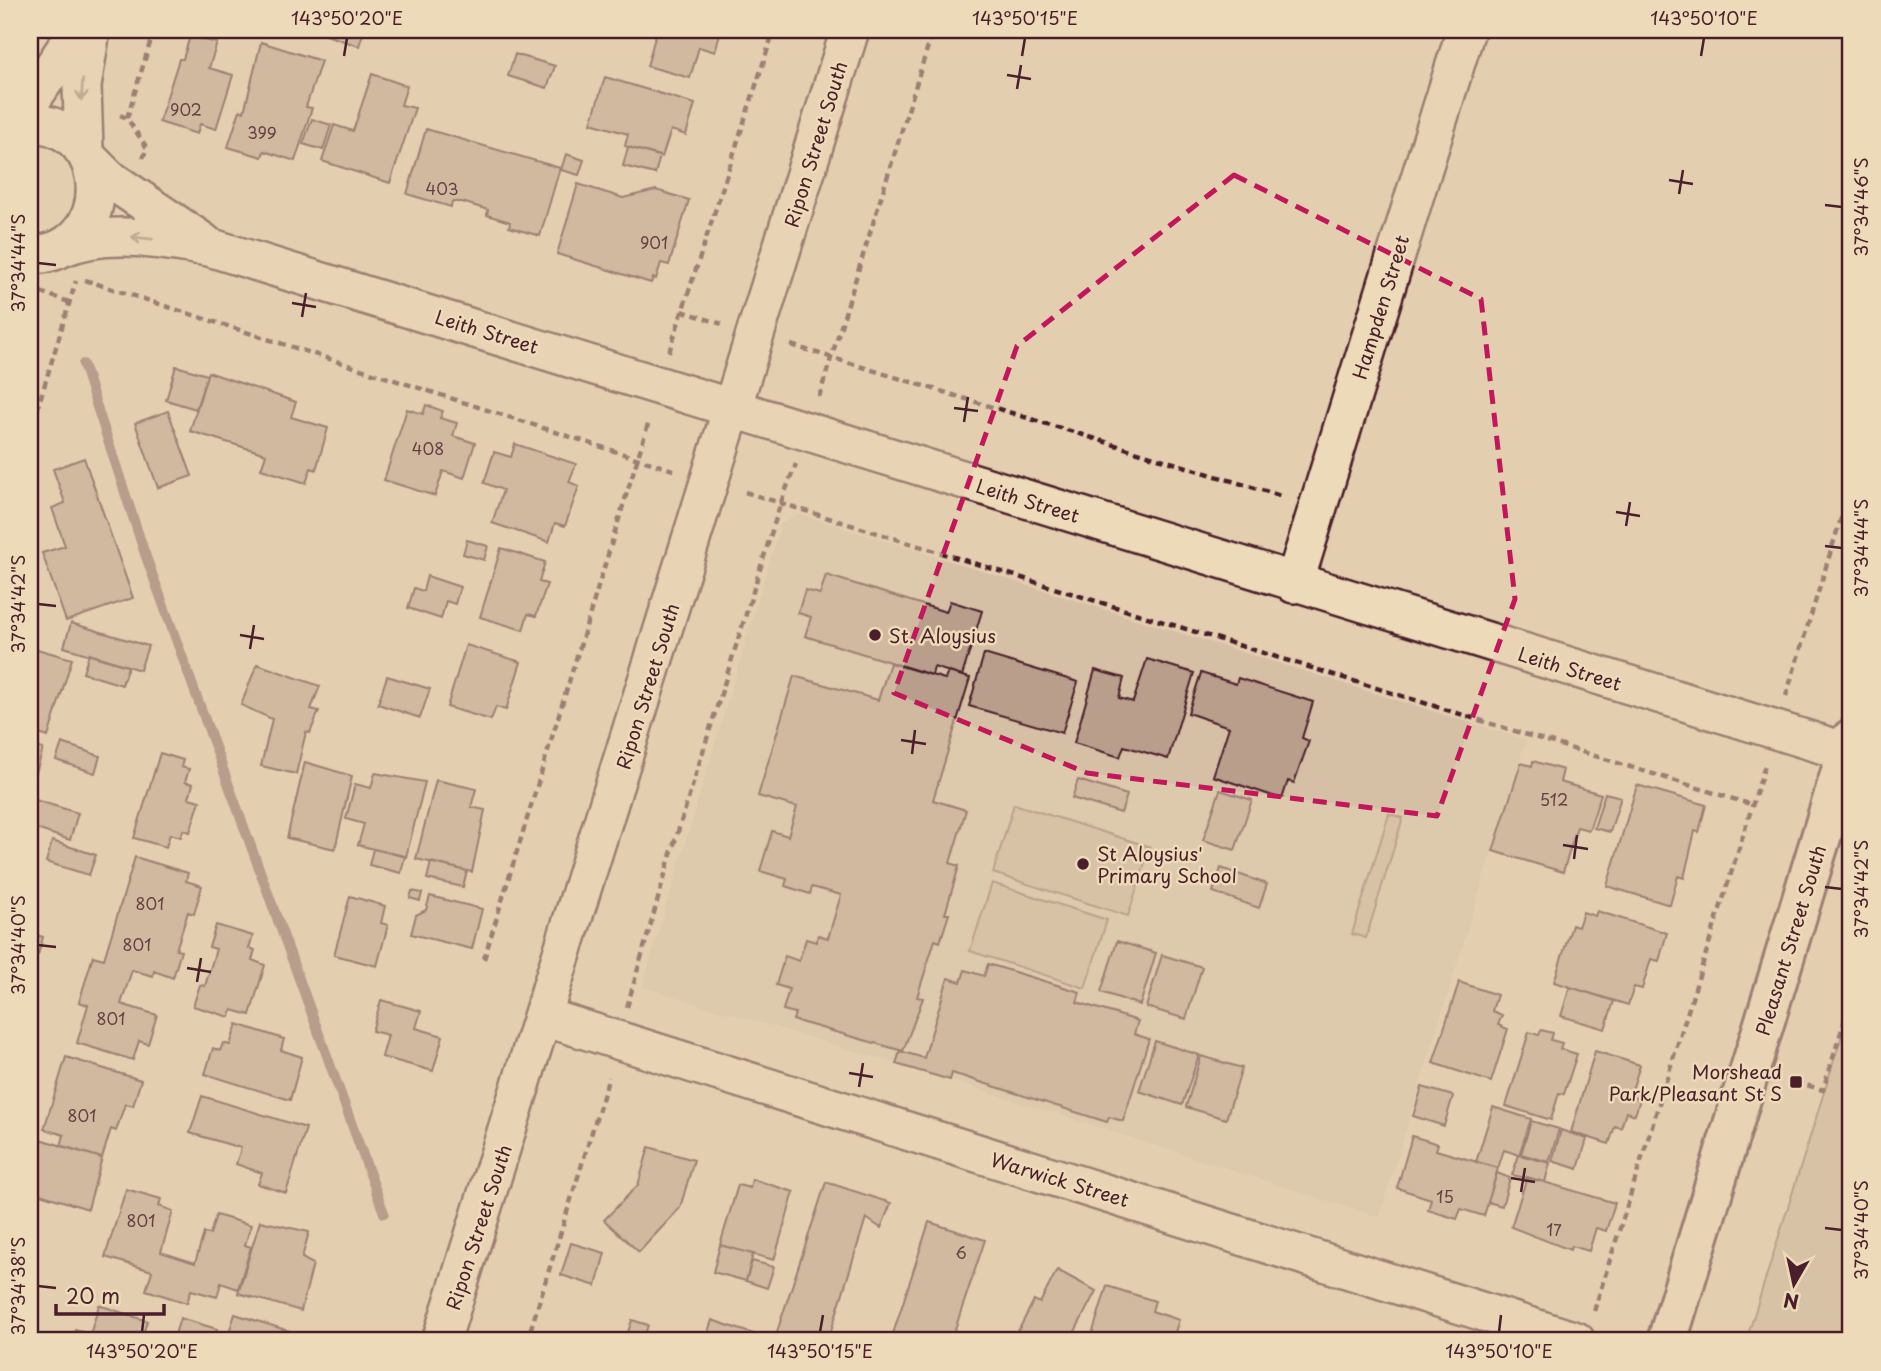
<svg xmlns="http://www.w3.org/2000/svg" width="1881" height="1371" viewBox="0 0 1881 1371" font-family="'Playpen Sans',sans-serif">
<rect width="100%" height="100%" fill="#e3cfb0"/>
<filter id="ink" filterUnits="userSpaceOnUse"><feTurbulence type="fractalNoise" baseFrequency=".0143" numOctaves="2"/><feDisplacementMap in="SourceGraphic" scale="14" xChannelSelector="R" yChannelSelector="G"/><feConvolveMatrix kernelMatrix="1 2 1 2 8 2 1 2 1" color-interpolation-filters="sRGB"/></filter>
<g filter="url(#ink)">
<!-- built -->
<path fill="#d6c0a5" d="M798,514l728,226 -147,477 -429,-137 -308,-93 139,-463z"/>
<!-- green -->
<path fill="#cab199" stroke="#8a6862" stroke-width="2" d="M1014,804l136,43 -22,69 -135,-43z
M1389,814l14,4 -37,120 -14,-4z
M992,883l115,37 -22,68 -115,-37z
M1851,1006v335h-105z"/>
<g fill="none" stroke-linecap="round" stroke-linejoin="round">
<!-- stream -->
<path stroke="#82605c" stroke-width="10" d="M83,364l62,190 239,659"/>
</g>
<!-- building -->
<path fill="#b89e8b" stroke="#4a1f2b" stroke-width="2" d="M311,30h53l-5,16z
M657,30h64l-6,22 -16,-5 -9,31 -43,-12z
M190,36l27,7 -8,25 24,7 -17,54 -16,-5 -3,10 -38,-12 20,-63h4z
M261,42l60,19 -15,46 6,1 -17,53 -31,-10 -2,6 -34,-10 12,-37 4,2z
M515,54l40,12 -8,22 -39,-12z
M372,74l35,12 -6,19 14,3 -25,75 -68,-22 12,-36 19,6z
M605,77l90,27 -9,31 -15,-5 -9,27 -37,-11 3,-12 -37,-11z
M312,119l19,6 -8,25 -20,-6z
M426,129l134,39 -20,68 -31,-9 1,-5 -23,-7 1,-5 -26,-8h-10l-1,5 -44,-13z
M628,147l32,9 -5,18 -32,-8z
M566,154l18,6 -5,15 -18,-5z
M578,184l45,14 33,-8 33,10 -20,65 -8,-2 -5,16 -3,-1 -2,5 -94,-29z
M176,366l31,9 -11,34 -30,-9z
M208,372l88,30 -5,15 37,11 -12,42 -5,-2 -5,15 -45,-14 5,-15 -76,-23z
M426,405l17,6 -3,7 17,5 -4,13 22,7 -11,35 -21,-7 -8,25 -51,-16 23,-71 16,5z
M168,411l24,65 -34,12 -23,-65z
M515,444l61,20 -7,18 10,4 -14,40 -10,-3 -6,19 -57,-19 11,-33 -19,-7 10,-31 17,5z
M84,458l49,140 -67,23 -24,-68 23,-7 -13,-38 13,-5 -12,-34z
M467,540l21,6 -4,14 -21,-6z
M501,548l44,14 -6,20 8,2 -11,32 -8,-2 -5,16 -43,-13z
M826,575l120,37 4,-11 32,10 -20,65 -28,-9 -2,8 -127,-39 6,-19 -13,-4 7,-23 15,4z
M427,576l33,11 -5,17 -9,-3 -5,18 -33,-11 6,-20 9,3z
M71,623l77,23 -8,24 -76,-23z
M466,645l55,17 -15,48 -10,-3 -5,13 -44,-13z
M30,647l42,12 -24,78 -18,-6z
M89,654l39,12 -6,19 -39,-12z
M984,654l94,28 -16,51 -93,-27z
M1147,659l47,14 -26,86 -44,-13 -4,11 -46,-14 21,-73 29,8 -5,20 14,4z
M890,663l55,16 3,-7 22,6 -37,122 33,10 -16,53 9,3 -14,48h4l-9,28 -5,-2 -18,57 6,1 -20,53 -110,-31 2,-7 -12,-3 6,-21 -13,-4 9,-29 14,5 7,-22 10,3 2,-7 10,3 13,-43 -29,-8 -2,7 -25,-8 2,-7 -27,-8 12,-40 16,5 9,-29 -39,-11 36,-120 84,24z
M257,664l63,22 -9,23 8,2 -9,22 -4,-1 -10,42 -35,-8 11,-47 -31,-14z
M1201,673l35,11 2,-6 75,24 -11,36 7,3 -15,42 -6,-2 -6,18 -69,-23 16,-49 -41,-14z
M387,676l43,13 -10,29 -42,-14z
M62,743l38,13 -5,17 -39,-13z
M30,745l13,4 -13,44z
M160,753l23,7 -2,7 8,2 -4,13 8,2 -4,14 11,3 -10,31 -7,-2 -2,7 -11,-3 -4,13 -32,-9z
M1533,761l30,9 -3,12 41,12 -12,36 -12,-3 -14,45 -70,-21 28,-88 11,3z
M305,762l47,14 -17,73 -48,-11z
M375,773l50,9 -19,75 -48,-12 6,-21 -18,-5 9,-35 16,4z
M436,780l40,9 -5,18 14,3 -13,62 -56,-13z
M1078,780l49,15 -6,18 -49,-15z
M1637,785l69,20 -7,27 -4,-1 -11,47 -6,-2 -8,29 -63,-19z
M1220,790l32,10 -17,50 -32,-10z
M1605,793l16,4 -11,35 -16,-4z
M32,799l46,14 -8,27 -40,-13z
M52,841l44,14 -7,20 -43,-13z
M373,849l32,7 -4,17 -32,-8z
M135,857l53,16 -2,8 16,5 -8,28 -6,-2 -12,38 5,1 -8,27 -19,-7 -1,5 -21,-6 -11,34 36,11 -9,29 -9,-3 -6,19 -56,-17 11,-38 -9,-3 14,-46 11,3z
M431,862l36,9 -4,16 -36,-8z
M1221,868l46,16 -8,24 -46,-16z
M412,891l10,2 -2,8 -10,-3z
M350,896l35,10 -4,17 7,2 -11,41 -43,-11z
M430,896l52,13 -10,40 -61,-15 5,-19 10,-5z
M1597,911l70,22 -8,28 -8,-2 -9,30 -8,-2 -6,18 -74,-23 18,-57 6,2 5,-15 12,4z
M216,925l37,11 -4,12 6,2 -3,10 13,5 -15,50 -18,-5 -2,7 -37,-11 7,-21 5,1 11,-37 -7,-2z
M30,933l13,4 -5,18 -8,-2z
M1117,941l39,12 -16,52 -39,-13z
M1162,955l40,12 -16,52 -40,-12z
M988,964l92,28 -3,10 61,19 -4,13 15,5 -26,82 -14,-4 -2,5 -155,-49 -2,7 -54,-16 4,-13 24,7 24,-80 13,4 4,-12 19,6z
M1459,982l38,13 -5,16 10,4 -4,10 10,4 -17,53 -58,-19z
M1570,987l44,14 -9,28 -44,-13z
M381,1000l40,11 -5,17 27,8 -10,35 -51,-14 6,-22 -16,-4z
M237,1024l47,15 -3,11 21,7 -12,43 -85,-26 8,-26 7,3 3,-8 7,2z
M30,1029l5,2 -5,18z
M1541,1030l12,3 -2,7 11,3 -2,6 17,5 -13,40 -5,-1 -8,27 -45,-14 23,-74 10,3z
M1155,1041l44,14 -17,50 -43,-14z
M1595,1051l45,14 -10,31 10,3 -5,16 -9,-3 -5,16 -6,-2 -6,18 -38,-12z
M1201,1056l41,12 -16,51 -40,-12z
M66,1057l75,23 -8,26 -8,-2 -9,27 -5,-2 -9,29 -41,-12 3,-11 -20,-6z
M1422,1087l31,9 -9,30 -31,-10z
M202,1096l104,32 -20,65 -28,-9 4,-11 -26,-9 5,-16 -51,-15z
M1493,1107l38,12 -12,36 -15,-5 -6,18 -22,-6z
M1531,1121l28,8 -10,33 -28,-8z
M1561,1130l26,9 -9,30 -26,-8z
M30,1136l72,22 -14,51 -58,-18z
M1412,1136l26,8 -2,6 62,18 -14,48 -23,-7 -4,10 -29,-9 3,-11 -34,-11z
M649,1147l45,13 -14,48 -41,44 -35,-32 34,-35z
M1519,1155l31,8 -5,19 -33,-7z
M1497,1173l13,5 -8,28 -14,-4z
M1527,1177l88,26 -9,28 -10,-3 -7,23 -18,-5 -1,4 -59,-23z
M752,1179l42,13 -20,68 -54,-15 18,-60 12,3z
M826,1182l65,21 -10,25 -15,-10 -38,123h-54z
M126,1189l35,10 -2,7 14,5 -12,41 34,11 9,-30 6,1 6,-19 35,10 -6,20 6,2 -13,42 -17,-6 -4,14 -26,-7 -4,13 -41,-13 6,-19 -47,-14z
M260,1221l49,11 -7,26 11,6 -12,47 -63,-18z
M929,1222l56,18 -34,101h-46l-13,-4z
M571,1243l34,10 -9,33 -35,-11z
M720,1245l33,9 -7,27 -33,-9z
M752,1261l22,6 -7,21 -21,-7z
M1057,1270l39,21 -26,50h-57l21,-41 6,3z
M1107,1286l48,15 -3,10 27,9 -7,21h-82z
M99,1305l48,16 -6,20h-53z
M235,1314l67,21 -2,6h-74z
M180,1318l37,11 -4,12h-40z
M632,1320l16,5 -5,16 -16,-6z
M712,1320l50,17 -1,4h-56z
M75,1330l15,4 -2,7h-17z
M1176,1333l16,5 -2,3h-17z
M1264,1336l18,5h-20z"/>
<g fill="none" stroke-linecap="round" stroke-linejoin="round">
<!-- minor casing -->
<g stroke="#4a1f2b" stroke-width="42">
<path id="minor" d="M30,102l48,-72
M30,123c87,2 87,131 0,132
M84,150l-2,-64 9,-56
M89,159l19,19 95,64
M61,248c48,-20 99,-8 148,-1l1638,505
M1294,584l172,-554
M544,1017l1032,324
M441,1341l409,-1311"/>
</g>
<!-- tertiary casing -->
<g stroke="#4a1f2b" stroke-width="44">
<path id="tertiary" d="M1667,1341l184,-602"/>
</g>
<!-- path -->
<path stroke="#4a1f2b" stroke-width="4.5" stroke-dasharray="7 5" stroke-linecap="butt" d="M120,115l7,3 20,30 -4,10
M127,118l27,-88
M85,280l591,191
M40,292l29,10
M682,311l40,13
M791,345l493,152
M669,352l105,-322
M819,397l114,-367
M30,433l46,-152
M745,492l1008,313
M1786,696l65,-210
M484,959l165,-538
M627,1007l43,-150 111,-355 15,-38
M1796,1082l27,8 28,-90
M1594,1311l171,-546
M527,1341l82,-264"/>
<!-- minor -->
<use href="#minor" stroke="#eddab8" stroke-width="37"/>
<!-- tertiary -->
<use href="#tertiary" stroke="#eddab8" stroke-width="38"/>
</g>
<!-- one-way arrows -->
<defs><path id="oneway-shaft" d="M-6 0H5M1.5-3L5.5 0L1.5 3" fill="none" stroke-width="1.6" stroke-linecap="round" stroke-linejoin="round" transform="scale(1.75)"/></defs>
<g stroke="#9c7c72">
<use href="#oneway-shaft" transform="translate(82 90) rotate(94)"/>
<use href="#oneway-shaft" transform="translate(142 238) rotate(-174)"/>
</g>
</g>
<!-- marked area -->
<path d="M0 0H1881V1371H0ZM1234,175l247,124 34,300 -78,217 -350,-43 -193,-80 123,-347z" fill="#e3cfb0" fill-opacity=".55" fill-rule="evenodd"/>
<path fill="none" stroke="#c2185b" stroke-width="5" stroke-dasharray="14 9" stroke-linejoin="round" d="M1234,175l247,124 34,300 -78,217 -350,-43 -193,-80 123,-347z"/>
<!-- ticks -->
<path fill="none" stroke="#4a1f2b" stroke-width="2.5" d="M344,56l3,-18M1022,56l3,-18M1701,56l3,-18M1007,75l24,4M1017,89l4,-24M1669,180l24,4M1679,194l4,-24M1825,205l17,2M38,263l18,2M292,303l24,4M302,317l4,-24M954,408l24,3M964,422l4,-25M1616,512l24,4M1626,526l4,-24M1825,546l17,2M38,604l18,2M240,635l24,4M250,649l4,-24M901,740l25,4M912,754l3,-24M1563,845l25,4M1574,859l3,-24M1825,887l17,2M38,945l18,2M187,968l24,4M197,982l4,-24M849,1073l24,4M859,1087l4,-24M1511,1178l24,4M1521,1192l4,-24M1825,1228l17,2M38,1286l18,2M142,1332l2,-17M820,1332l3,-17M1499,1332l2,-17"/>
<!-- markers -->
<g fill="#4a1f2b" stroke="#eddab8" stroke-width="2.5">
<circle cx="875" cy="635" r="7"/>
<circle cx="1083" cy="864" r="7"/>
<rect x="1789" y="1075" width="14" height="14" rx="3.5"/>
</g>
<g text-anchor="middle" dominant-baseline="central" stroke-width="5" stroke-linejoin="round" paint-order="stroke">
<!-- number labels -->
<g font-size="16" fill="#663f43">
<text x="186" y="109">902</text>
<text x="262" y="132">399</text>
<text x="442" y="188">403</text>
<text x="654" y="242">901</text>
<text x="428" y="448">408</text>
<text x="1554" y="799">512</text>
<text x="150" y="903">801</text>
<text x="137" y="944">801</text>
<text x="111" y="1018">801</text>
<text x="82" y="1115">801</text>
<text x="1445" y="1196">15</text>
<text x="141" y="1220">801</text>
<text x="1554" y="1229">17</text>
<text x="961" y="1252">6</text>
</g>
<!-- street labels -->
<g font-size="19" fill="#4a1f2b" stroke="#eddab8">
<text transform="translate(815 144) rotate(-73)">Ripon Street South</text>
<text transform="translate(1380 307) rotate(-73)">Hampden Street</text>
<text transform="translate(487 331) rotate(17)">Leith Street</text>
<text transform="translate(1028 500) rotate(17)">Leith Street</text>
<text transform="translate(1570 668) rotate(17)">Leith Street</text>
<text transform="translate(647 686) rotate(-73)">Ripon Street South</text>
<text transform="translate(1790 940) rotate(-73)">Pleasant Street South</text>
<text transform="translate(1060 1179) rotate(17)">Warwick Street</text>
<text transform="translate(478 1227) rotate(-72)">Ripon Street South</text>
</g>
<!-- poi labels -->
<g font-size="19" fill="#4a1f2b" stroke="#eddab8" text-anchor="start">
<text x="889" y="635">St. Aloysius</text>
<text x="1097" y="853">St Aloysius'<tspan x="1097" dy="22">Primary School</tspan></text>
<text x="1782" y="1071" text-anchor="end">Morshead<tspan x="1782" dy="22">Park/Pleasant St S</tspan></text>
</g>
</g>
<!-- margin -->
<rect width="1881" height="1371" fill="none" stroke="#eddab8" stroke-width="77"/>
<!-- north arrow -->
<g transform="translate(1794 1284) rotate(189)" stroke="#eddab8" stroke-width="5" paint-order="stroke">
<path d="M0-5L12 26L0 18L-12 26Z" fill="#4a1f2b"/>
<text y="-10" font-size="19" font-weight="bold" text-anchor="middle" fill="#4a1f2b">N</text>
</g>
<!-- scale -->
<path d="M56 1304v10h108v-10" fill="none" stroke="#4a1f2b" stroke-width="3.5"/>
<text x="66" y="1304" font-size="21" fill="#4a1f2b" stroke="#eddab8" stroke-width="5" paint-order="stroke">20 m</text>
<rect x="38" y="38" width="1804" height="1294" fill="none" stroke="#4a1f2b" stroke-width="2.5"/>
<g font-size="18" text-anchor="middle" fill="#4a1f2b">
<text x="347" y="25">143°50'20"E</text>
<text x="1025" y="25">143°50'15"E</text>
<text x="1704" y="25">143°50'10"E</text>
<text transform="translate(1862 207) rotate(-90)" y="6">37°34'46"S</text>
<text transform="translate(19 263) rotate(-90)" y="6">37°34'44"S</text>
<text transform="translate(1862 548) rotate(-90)" y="6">37°34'44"S</text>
<text transform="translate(19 604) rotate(-90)" y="6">37°34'42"S</text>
<text transform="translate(1862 889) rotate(-90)" y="6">37°34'42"S</text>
<text transform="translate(19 945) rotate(-90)" y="6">37°34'40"S</text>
<text transform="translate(1862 1230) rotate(-90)" y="6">37°34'40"S</text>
<text transform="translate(19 1286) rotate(-90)" y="6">37°34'38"S</text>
<text x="142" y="1358">143°50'20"E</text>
<text x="820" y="1358">143°50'15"E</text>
<text x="1499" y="1358">143°50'10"E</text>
</g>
</svg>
